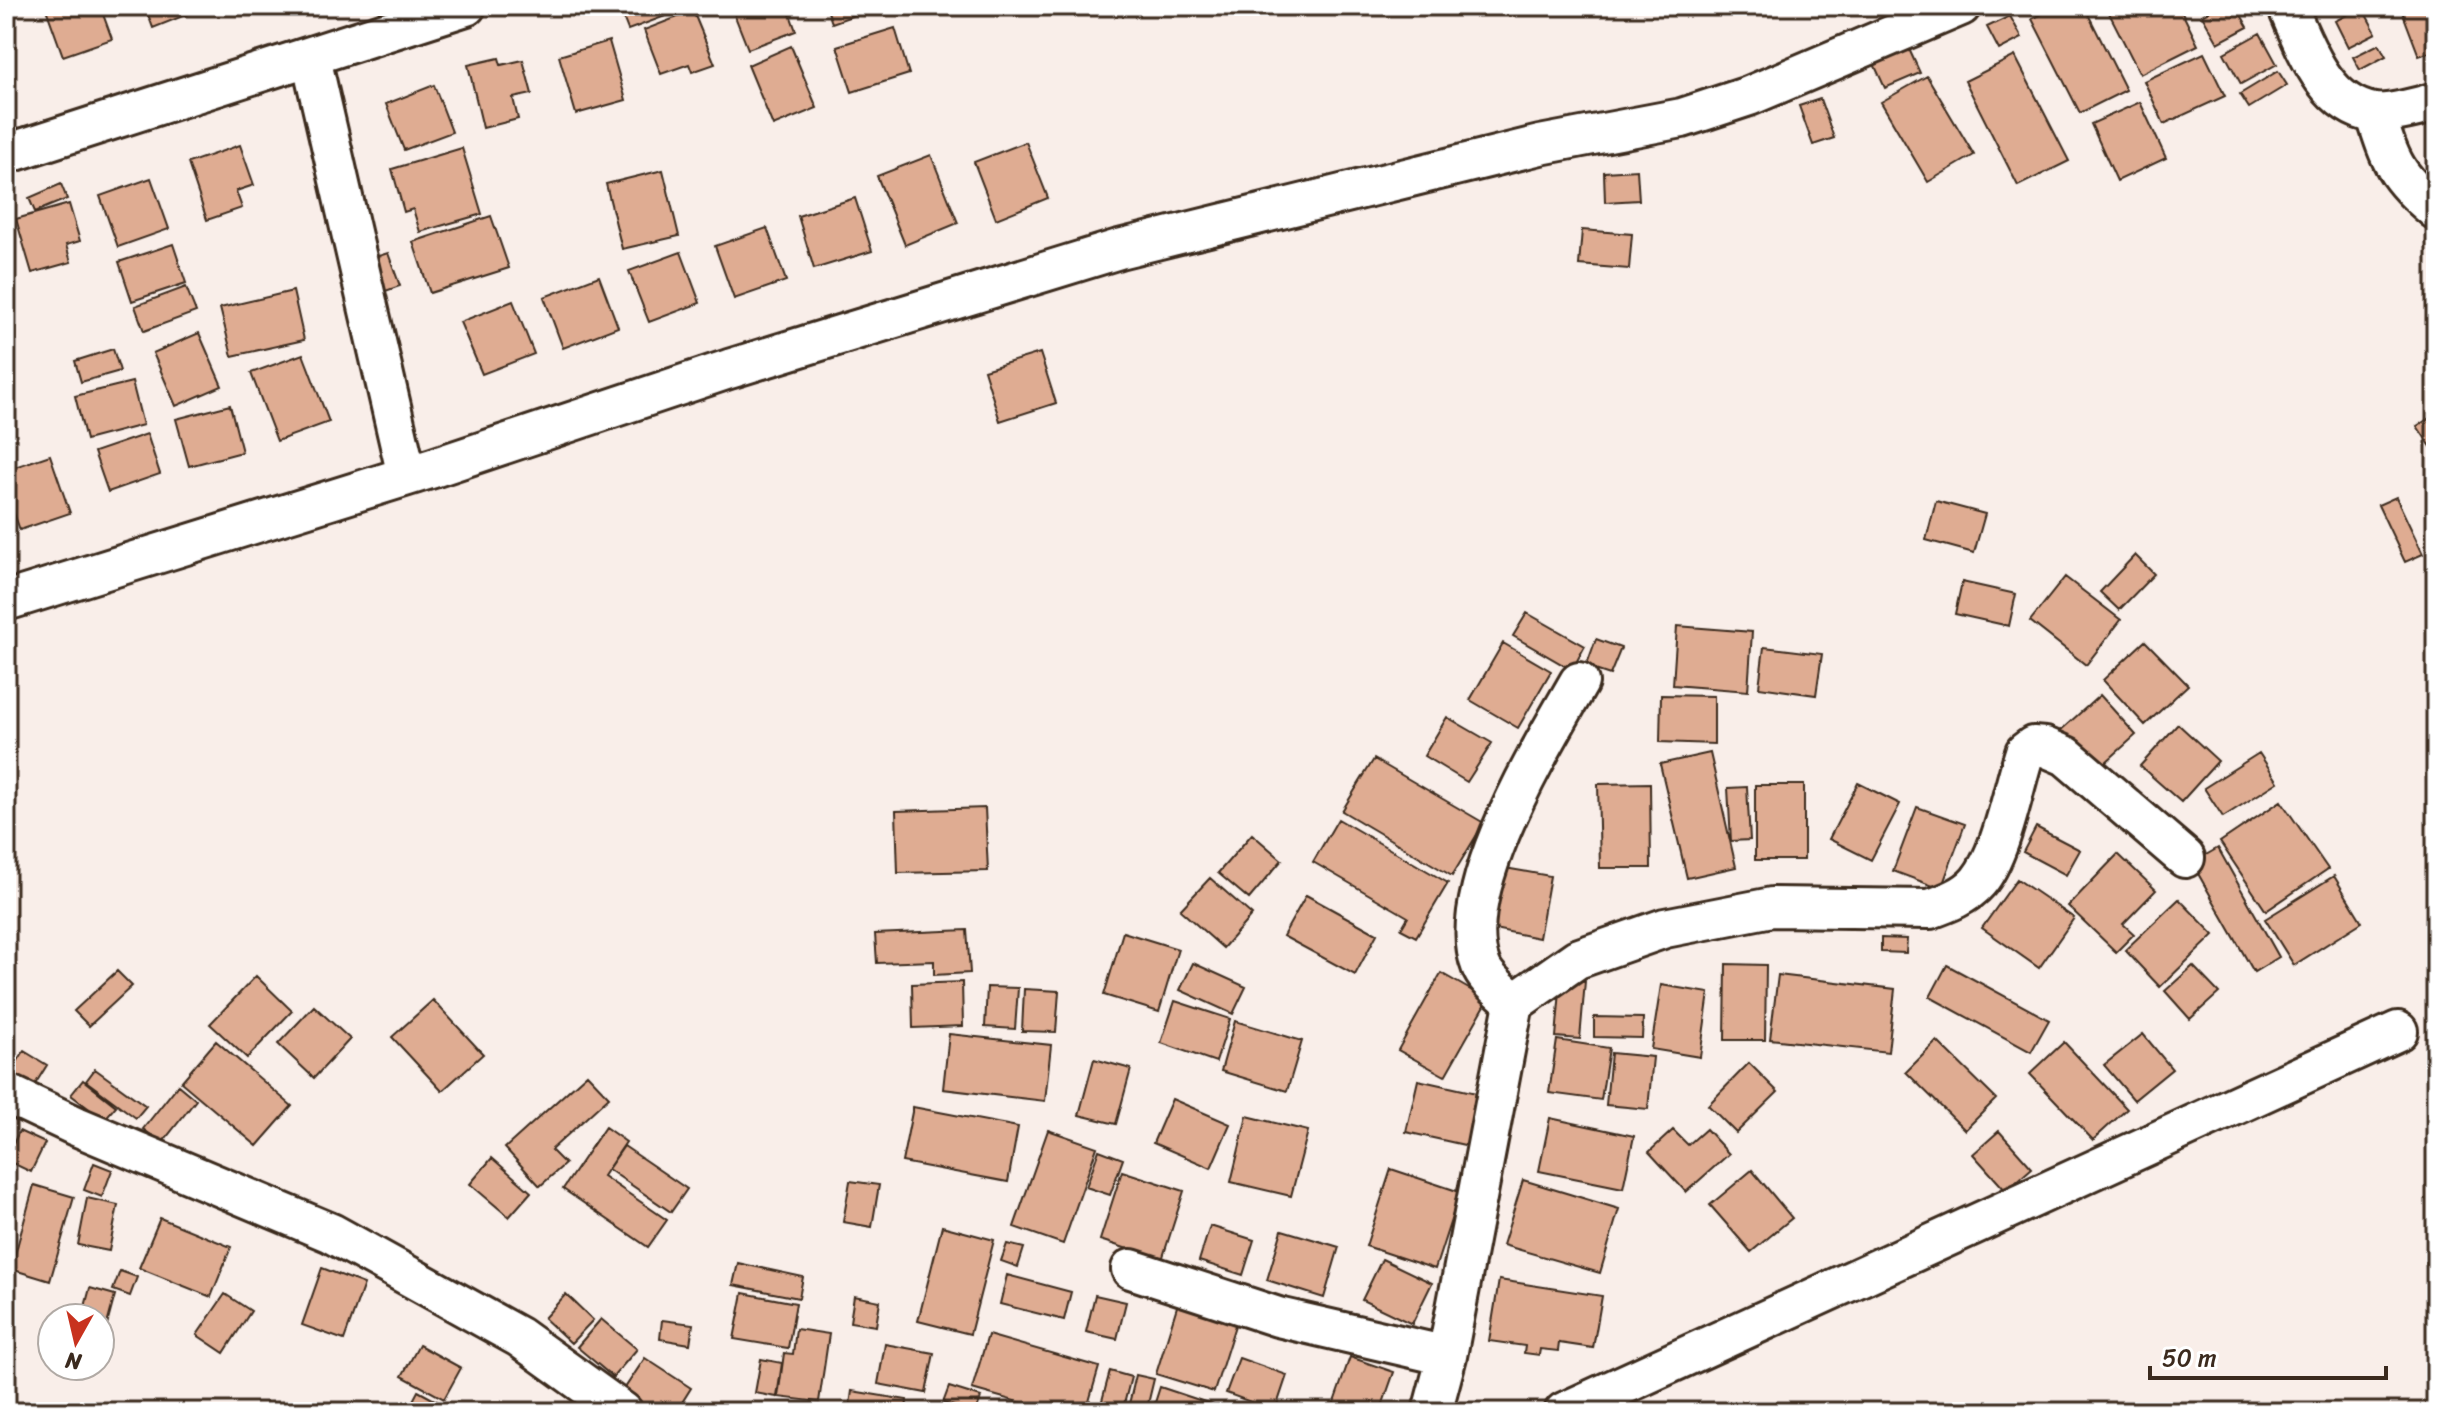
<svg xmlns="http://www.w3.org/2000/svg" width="2442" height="1418" viewBox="0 0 2442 1418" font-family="Sriracha,sans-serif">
<rect width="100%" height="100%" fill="#f9eee9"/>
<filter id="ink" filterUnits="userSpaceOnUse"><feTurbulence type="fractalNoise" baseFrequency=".0125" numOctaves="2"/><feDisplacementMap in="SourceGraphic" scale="16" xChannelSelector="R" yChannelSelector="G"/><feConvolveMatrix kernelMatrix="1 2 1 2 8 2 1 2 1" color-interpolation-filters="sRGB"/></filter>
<g filter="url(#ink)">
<!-- building -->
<path fill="#dfac92" stroke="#3b2a1e" stroke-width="2" d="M45,6h55l12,33 -49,17z
M145,6h57l1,2 -50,20z
M622,6h70l-64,24 -9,-23z
M731,6h56l9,25 -48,18z
M826,6h54l-48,17z
M2057,6h27l42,84 -46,23 -48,-94z
M2122,6h57l19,39 -58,29 -31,-61z
M2218,6h18l12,21 -30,16 -16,-28z
M2400,6h36v44l-17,6z
M2362,7l14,26 -28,14 -13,-26z
M693,11l22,53 -23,8 -3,-8 -28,10 -17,-44z
M2010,16l12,22 -23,12 -12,-23z
M895,28l14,46 -57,18 -15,-46z
M2260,33l17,31 -36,20 -17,-31z
M609,41l17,59 -50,14 -17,-58z
M2379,44l7,12 -26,14 -7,-13z
M791,46l26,62 -44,18 -25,-61z
M1909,49l11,24 -35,15 -11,-24z
M2204,53l21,43 -61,28 -20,-43z
M2015,56l54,105 -51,25 -53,-105z
M499,58l2,7 22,-5 9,34 -19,4 5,21 -35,9 -15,-63z
M2278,71l9,14 -38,23 -9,-14z
M1927,76l47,79 -46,27 -47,-80z
M434,85l18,47 -48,18 -18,-46z
M1820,99l14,39 -21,7 -14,-39z
M2140,102l26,56 -49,23 -26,-57z
M1026,142l22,56 -52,21 -22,-57z
M240,145l14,40 -18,6 6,17 -35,12 -19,-57z
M462,148l20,66 -62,18 -7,-23 -9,3 -12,-43z
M931,155l27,68 -53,22 -28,-69z
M663,170l16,66 -57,13 -16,-65z
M1637,170l2,30 -34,2 -1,-30z
M151,178l18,51 -51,18 -18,-51z
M61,184l6,15 -32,13 -6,-14z
M855,198l17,53 -58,18 -16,-53z
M69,204l11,37 -14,4 5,17 -39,11 -16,-54z
M491,216l18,52 -79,25 -17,-51z
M767,228l19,53 -52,18 -19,-53z
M1582,230l50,4 -3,35 -50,-4z
M173,244l13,39 -54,18 -13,-39z
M681,252l19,51 -51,19 -20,-51z
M388,253l12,33 -23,8 -11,-34z
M599,276l19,51 -55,21 -19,-51z
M186,287l10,25 -52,19 -9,-25z
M293,291l11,49 -72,16 -12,-48z
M513,301l21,53 -52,20 -22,-52z
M199,333l23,53 -46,20 -23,-53z
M113,349l7,22 -39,11 -6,-21z
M1040,353l16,50 -56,18 -16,-51z
M303,354l26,68 -52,19 -26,-68z
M132,382l11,43 -57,15 -11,-44z
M230,405l12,47 -53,14 -13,-47z
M2436,414v40l-19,-28z
M147,434l13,40 -52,18 -14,-40z
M50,455l20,58 -50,17 -14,-39v-21z
M2396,497l27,57 -18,8 -27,-57z
M1936,501l49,13 -11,39 -48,-13z
M2135,555l19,19 -35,36 -19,-18z
M2065,577l56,43 -35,45 -56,-44z
M1962,582l54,12 -7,32 -54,-12z
M1527,613l58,33 -13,24 -59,-34z
M1677,626l75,6 -4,59 -75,-6z
M1596,639l25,9 -11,27 -24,-8z
M2145,641l43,44 -43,40 -42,-45z
M1503,643l48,28 -33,57 -48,-28z
M1764,647l58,7 -6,41 -57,-8z
M1661,695l53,1v48l-54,-2z
M2100,695l36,40 -40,36 -36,-40z
M1447,717l45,26 -25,39 -43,-26z
M2178,724l40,37 -37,41 -41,-36z
M1710,753l26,114 -49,11 -27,-114z
M2259,753l19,29 -55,35 -19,-29z
M1374,759l110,64 -32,53 -110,-65z
M1650,783l1,85h-51l-2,-84z
M1858,783l42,21 -29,56 -42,-21z
M1755,785h49v75h-49z
M1747,787l3,53 -19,1 -3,-53z
M2281,801l47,68 -62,42 -46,-69z
M1917,807l48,17 -24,65 -48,-18z
M985,808l3,63 -90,2 -2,-62z
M1338,819l110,64 -32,54 -15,-8 7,-12 -95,-55z
M2036,827l44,23 -14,25 -43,-23z
M1252,834l30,26 -33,39 -31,-26z
M2218,848l61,109 -25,15 -62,-109z
M2118,854l38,36 -33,34 11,10 -18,18 -48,-46z
M1505,868l45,8 -11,62 -45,-9z
M2334,876l28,46 -68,43 -29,-46z
M1210,878l42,37 -29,33 -43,-38z
M2017,879l57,39 -35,50 -57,-40z
M1306,895l71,39 -22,41 -72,-39z
M2179,899l35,36 -54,52 -35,-37z
M967,930l3,43 -36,2v-14l-57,2 -2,-29z
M1123,932l55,17 -19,63 -55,-17z
M1881,938l26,1 -1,14 -25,-1z
M1193,963l53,24 -13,27 -53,-24z
M1726,964l40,1 -1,75h-40z
M1947,965l102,55 -18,32 -101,-55z
M2193,966l26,27 -29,26 -25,-28z
M117,971l15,15 -43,40 -15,-15z
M1441,973l47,27 -43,76 -47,-26z
M1778,975l117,14 -7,63 -118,-13z
M256,976l36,35 -45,47 -37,-34z
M1561,979l24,2 -5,58 -24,-2z
M962,982l1,44 -50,2 -1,-44z
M1661,985l48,8 -9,64 -49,-8z
M987,987l31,1 -3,41 -30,-2z
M1024,989l35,2 -3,41 -34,-1z
M433,1000l50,54 -41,37 -50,-54z
M1175,1001l55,18 -14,43 -55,-19z
M314,1006l36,33 -36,39 -36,-34z
M1594,1017l49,1 -1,20 -48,-1z
M1235,1021l67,20 -15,50 -66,-20z
M949,1034l102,11 -6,56 -102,-12z
M2143,1034l29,35 -38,31 -30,-35z
M1557,1040l52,8 -8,52 -52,-7z
M216,1041l76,65 -35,40 -76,-64z
M1937,1041l59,58 -31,31 -59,-58z
M2064,1042l63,67 -34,31 -63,-66z
M24,1051l23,14 -13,21 -23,-14z
M1611,1053l42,4 -5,52 -42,-4z
M1094,1059l37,10 -15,55 -37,-9z
M1749,1063l29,29 -42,41 -28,-28z
M95,1069l51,37 -10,12 -50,-37z
M587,1074l22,23 -58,53 14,14 -25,22 -35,-38z
M83,1080l33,26 -12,14 -33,-25z
M1418,1080l63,14 -12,52 -63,-14z
M178,1085l18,15 -34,43 -19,-14z
M1172,1099l58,25 -19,44 -58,-25z
M913,1107l105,20 -10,55 -106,-20z
M1247,1116l61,15 -17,65 -60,-14z
M1550,1118l84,18 -11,52 -84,-17z
M605,1127l21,15 -23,34 64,44 -19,27 -85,-58z
M1706,1129l23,25 -43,38 -37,-40 24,-22 15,15z
M1048,1130l49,17 -34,97 -49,-17z
M19,1131l26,12 -14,29 -25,-12z
M1999,1131l33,37 -26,23 -33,-37z
M624,1146l63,43 -16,23 -63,-43z
M1099,1150l24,9 -13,36 -24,-8z
M492,1158l39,34 -22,25 -39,-33z
M94,1163l18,7 -10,27 -18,-7z
M1391,1169l69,23 -25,77 -69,-23z
M1752,1170l40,48 -41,34 -41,-47z
M1122,1171l62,20 -22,69 -62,-20z
M1523,1180l96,29 -19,64 -97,-28z
M850,1181l29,4 -7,42 -29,-5z
M34,1185l40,12 -24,84 -39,-12z
M87,1198l31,7 -9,46 -31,-6z
M160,1218l71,29 -20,50 -72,-29z
M942,1226l52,14 -24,94 -52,-13z
M1210,1226l44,14 -11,35 -44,-14z
M1282,1230l57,17 -15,51 -57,-18z
M1007,1244l17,4 -6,19 -17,-6z
M1382,1259l50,24 -20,41 -50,-24z
M738,1263l65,14 -4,21 -66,-13z
M322,1268l42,16 -20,56 -42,-15z
M120,1271l17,6 -7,19 -17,-6z
M1007,1275l64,17 -7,28 -64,-16z
M1499,1280l103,16 -9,52 -34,-5 -1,8 -18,-2 -1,6 -15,-2 1,-7 -36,-5z
M90,1288l25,7 -14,52 -1,-29h-18z
M743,1293l53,10 -8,45 -54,-9z
M225,1294l26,17 -27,42 -27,-18z
M566,1294l27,26 -22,23 -27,-25z
M1095,1295l31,7 -9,37 -31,-7z
M854,1296l26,5 -4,25 -26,-4z
M1179,1300l58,19 -23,73 -58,-18z
M601,1319l36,30 -24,28 -36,-30z
M662,1320l31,4 -3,20 -30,-5z
M796,1329l33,5 -10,68 -41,-5 6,-44 9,1z
M988,1335l111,32 -13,45h-32l-82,-23z
M885,1344l49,9 -8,40 -48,-9z
M419,1345l42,23 -17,31 -42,-23z
M1350,1357l44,15 -14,40h-36l-12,-4z
M645,1358l46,30 -15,24h-20l-33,-21z
M1239,1358l48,17 -12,36 -49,-18z
M761,1359l21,4 -5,34 -22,-4z
M1110,1371l21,6 -9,35h-23z
M1136,1375l18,4 -7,29 -18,-4z
M949,1387l32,10 -5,15 -33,-9z
M1160,1387l75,25h-83z
M418,1391l24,13 -4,8h-31z
M852,1391l55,9 -1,12h-57z"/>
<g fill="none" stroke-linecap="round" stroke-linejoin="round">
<!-- minor casing -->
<g stroke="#3b2a1e" stroke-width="44">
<path id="minor" d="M2287,6c18,40 37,99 87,107 14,2 48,-7 62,-11
M311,58l96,418
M2375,113c16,50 20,63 61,97
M6,154l460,-148
M6,601l427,-133 296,-99 390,-120 421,-104 142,-27 67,-22 212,-90
M1514,1003c-10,-11 -28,-23 -33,-37 -29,-73 61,-219 98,-284
M6,1093l70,33 255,107 188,104 104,75
M1131,1269l147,48 169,39
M1432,1412l15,-56 67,-353 63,-44 88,-31 107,-21 158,2c17,-6 36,-13 48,-27 24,-28 35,-94 47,-130l8,-6 12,1 21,9 119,102
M1564,1412l834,-381"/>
</g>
<!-- minor -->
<use href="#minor" stroke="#fff" stroke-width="38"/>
</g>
</g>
<!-- margin -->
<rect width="2442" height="1418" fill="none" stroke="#fff" stroke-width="32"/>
<rect x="16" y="16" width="2410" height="1386" fill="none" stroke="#3b2a1e" stroke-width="3" filter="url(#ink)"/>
<!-- north arrow -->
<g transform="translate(76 1342) rotate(188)"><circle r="38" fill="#ffffff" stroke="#b1aaa5" stroke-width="2"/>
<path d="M0-6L14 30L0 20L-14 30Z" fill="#c8321e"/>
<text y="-12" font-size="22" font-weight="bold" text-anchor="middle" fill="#3b2a1e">N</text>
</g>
<!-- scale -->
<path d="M2150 1366v12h236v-12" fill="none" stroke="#3b2a1e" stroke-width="4"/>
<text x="2162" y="1366" font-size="24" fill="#3b2a1e" stroke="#ffffff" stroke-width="6" paint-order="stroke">50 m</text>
</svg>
